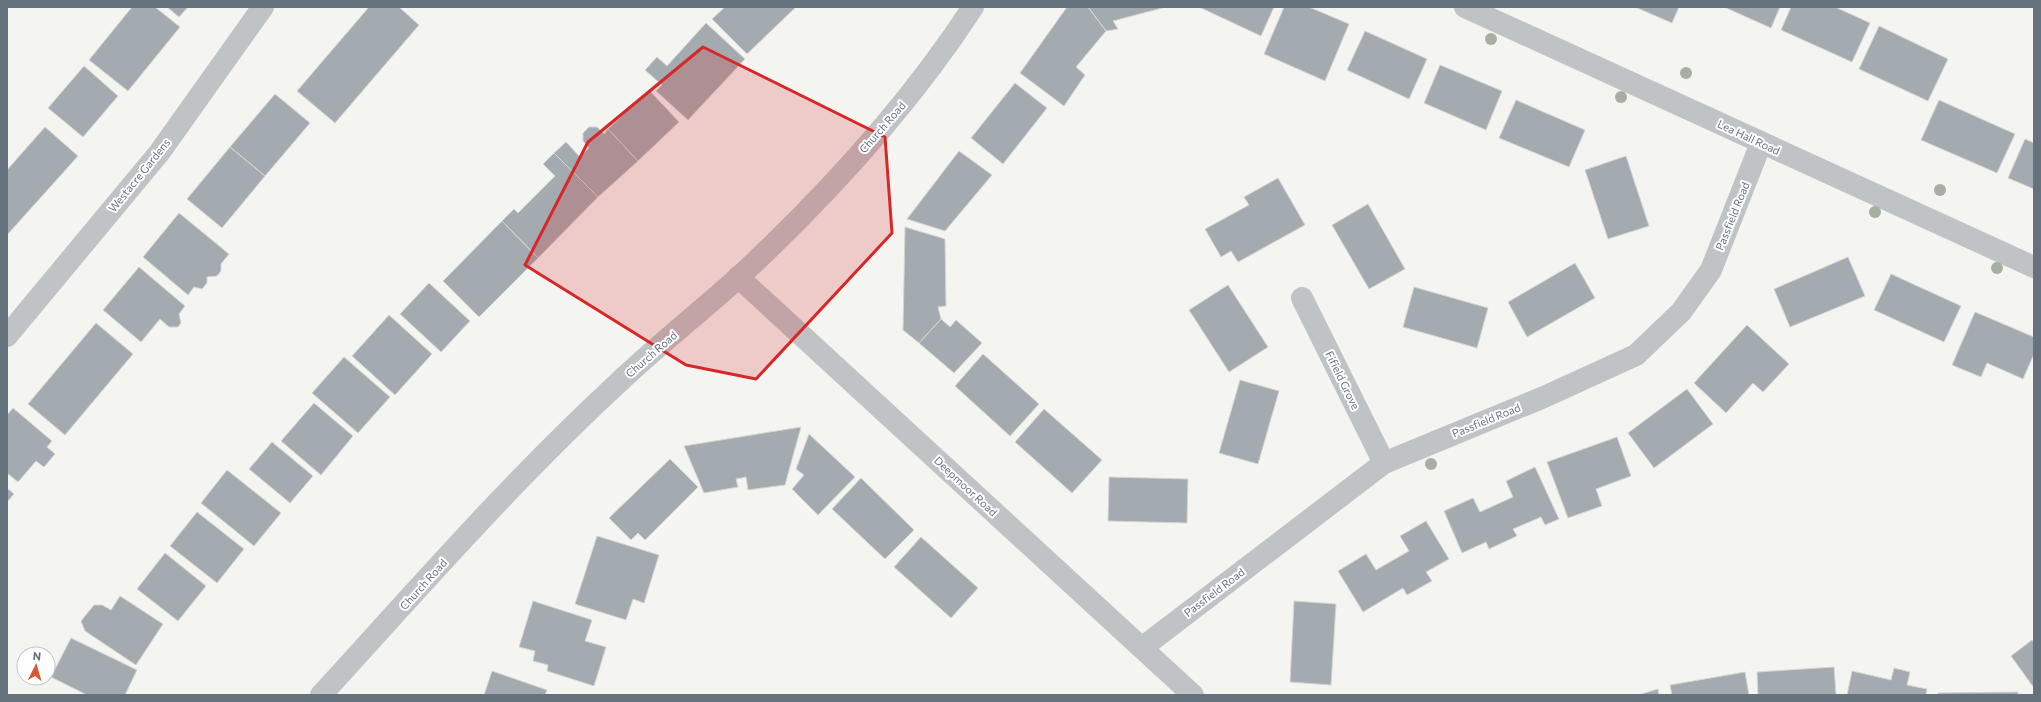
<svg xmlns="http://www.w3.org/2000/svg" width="2041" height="702" viewBox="0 0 2041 702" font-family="Commissioner,sans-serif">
<rect width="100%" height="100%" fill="#f4f4f0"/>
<!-- building -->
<path fill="#a4abb0" stroke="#d5d5d3" d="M132,7h23l25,20 -52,64 -39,-31z
M167,7h21l-9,10z
M369,7h30l20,18 -84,98 -38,-32z
M725,7h71l-49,47 -35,-35z
M1067,7h21l18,24 -30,36 9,8 -21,31 -44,-33z
M1088,7h78l-53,14 5,8 -12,2z
M1199,7h75l-13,29z
M1284,7h25l40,17 -24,57 -61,-27z
M1635,7h44l-7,16z
M1724,7h56l-9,21z
M1791,7h44l35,16 -18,39 -71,-32z
M706,23l39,36 -57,61 -32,-29 6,-6 -17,-15 12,-13 10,9z
M1879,26l69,33 -20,42 -69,-32z
M1365,31l62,28 -18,40 -62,-29z
M1440,65l62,26 -16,39 -62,-27z
M84,66l34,30 -35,41 -35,-29z
M1015,83l32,25 -44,56 -32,-26z
M649,90l30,32 -41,39 -30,-32z
M275,94l35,29 -45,53 -35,-29z
M1516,100l69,30 -16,37 -70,-29z
M1939,100l76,34 -18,39 -76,-33z
M45,127l33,29 -71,79v-65z
M589,127h8l7,7 4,-5 30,32 -40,36 -44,-44 12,-11 14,15 9,-9 -6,-7v-8z
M2025,139l9,4v46l-26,-11z
M230,147l35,29 -43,52 -35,-29z
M959,151l33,24 -47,56 -38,-12z
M554,153l44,44 -60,61 -36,-37 12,-12 4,4 37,-37 -12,-12z
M1626,156l23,70 -41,13 -23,-69z
M1278,178l27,47 -67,37 -7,-11 -10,6 -16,-28 44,-24 -5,-8z
M1368,204l37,65 -36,20 -37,-64z
M179,213l50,41 -8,10v7l-4,5 -10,1v6l-5,6 -8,-2 -6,8 -45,-38z
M502,221l36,37 -59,59 -36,-36z
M905,227l40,12 1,67 -8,1 3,12 -22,24 -16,-13z
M1848,257l17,39 -75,31 -16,-38z
M1575,263l20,35 -68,39 -19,-35z
M139,267l46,39 -6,8 2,9 -3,4h-9l-9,-8 -19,23 -38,-32z
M1891,274l70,32 -17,36 -70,-32z
M429,283l41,38 -29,31 -41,-38z
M1228,285l40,62 -39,25 -40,-62z
M1414,287l74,21 -11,40 -74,-21z
M1975,312l59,25v17l-11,25 -36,-16 -6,14 -29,-12z
M389,315l43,39 -37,41 -43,-39z
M941,319l9,8 6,-7 26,23 -28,30 -35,-30z
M96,323l37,31 -68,81 -37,-31z
M1747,325l42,39 -26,28 -10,-9 -27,30 -32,-30z
M983,354l56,50 -29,32 -55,-50z
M344,357l46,40 -32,36 -46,-40z
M1240,380l39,11 -21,73 -39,-11z
M1687,389l26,35 -59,44 -26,-35z
M314,403l39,33 -32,39 -40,-34z
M13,408l39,33 -5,6 8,7 -11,13 -8,-6 -18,21 -11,-9v-58z
M1044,409l58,51 -30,33 -57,-51z
M801,427l-16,58 -37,5 -2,-13 -10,2 2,8 -34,6 -20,-47z
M809,434l46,43 -37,38 -26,-26 12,-14 -8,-6z
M1617,437l14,39 -35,13 6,17 -34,12 -21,-56z
M272,442l41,34 -23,27 -41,-34z
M670,459l28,28 -53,53 -7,-7 -7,7 -22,-22z
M1535,467l24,52 -14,6 -4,-8 -28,12 4,7 -28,13 -3,-7 -24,11 -18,-42 29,-13 7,14 33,-15 -7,-16z
M227,470l54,43 -27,33 -53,-43z
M1109,477l79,2 -1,44 -79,-2z
M861,478l53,52 -29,29 -53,-50z
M7,488l7,6 -7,8z
M197,512l47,37 -27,34 -47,-37z
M1426,521l23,38 -23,13 6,9 -25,14 -4,-7 -40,24 -25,-41 28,-17 10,16 33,-19 -9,-15z
M597,536l62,19 -15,48 -11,-4 -7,21 -51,-16z
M921,537l57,51 -27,30 -57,-51z
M165,553l41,33 -28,35 -41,-32z
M120,596l43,28 -27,41 -51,-34 -4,-10 13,-16h8l9,5z
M533,601l59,19 -7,21 21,6 -12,39 -47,-15 1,-6 -15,-4 2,-10 -16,-4z
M1294,601l42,3 -5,81 -41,-3z
M71,638l66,32 -12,25h-38l-36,-18z
M2032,640l2,3v45l-23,-32z
M1834,667l2,28h-78l-1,-23z
M1894,668l16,4 -3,13 20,4 -1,6h-79l5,-24 39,9z
M492,671l55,19 -2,5h-61z
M1745,672l4,23h-77l-2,-10z
M1658,689l1,6h-21z
M2018,692v3h-80v-2z"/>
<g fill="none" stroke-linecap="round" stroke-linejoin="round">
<!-- minor -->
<path stroke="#bfc3c6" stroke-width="22" d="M1465,7l569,260
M738,277l455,418
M1302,298l82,165
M7,336l152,-183 104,-146
M1143,647l241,-184 160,-66 92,-42 45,-43 30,-42 50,-127"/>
<!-- tertiary -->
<path stroke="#bfc3c6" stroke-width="22" d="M321,695c97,-106 191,-214 296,-311 39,-37 82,-71 122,-107 87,-81 169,-170 234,-270"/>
</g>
<!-- trees -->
<g fill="#a6afa2">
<circle cx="1491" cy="39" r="6"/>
<circle cx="1686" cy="73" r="6"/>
<circle cx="1621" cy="97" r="6"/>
<circle cx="1940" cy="190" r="6"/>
<circle cx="1875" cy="212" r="6"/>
<circle cx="1997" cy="268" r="6"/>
<circle cx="1431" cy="464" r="6"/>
</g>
<!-- marked area -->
<path fill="#d62828" fill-opacity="0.2" stroke="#d62828" stroke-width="3" stroke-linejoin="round" d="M703,47l182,90 7,96 -136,146 -70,-14 -161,-100 63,-123z"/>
<g text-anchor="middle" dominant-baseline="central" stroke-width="4" stroke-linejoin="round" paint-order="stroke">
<!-- street labels -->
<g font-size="11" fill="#65737f" stroke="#fff">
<text transform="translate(882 127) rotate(-49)">Church Road</text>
<text transform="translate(1749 137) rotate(25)">Lea Hall Road</text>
<text transform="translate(139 175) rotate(-51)">Westacre Gardens</text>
<text transform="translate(1732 216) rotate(-68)">Passfield Road</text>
<text transform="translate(651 354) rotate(-41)">Church Road</text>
<text transform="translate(1343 380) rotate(64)">Fifield Grove</text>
<text transform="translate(1486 420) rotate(-22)">Passfield Road</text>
<text transform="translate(966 486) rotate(43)">Deepmoor Road</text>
<text transform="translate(423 584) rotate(-48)">Church Road</text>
<text transform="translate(1214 592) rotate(-37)">Passfield Road</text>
</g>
</g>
<!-- border -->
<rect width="2041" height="702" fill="none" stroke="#65737f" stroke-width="16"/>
<!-- north arrow -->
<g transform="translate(36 666) rotate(5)"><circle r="19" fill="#ffffff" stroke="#c1c7cc"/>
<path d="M0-3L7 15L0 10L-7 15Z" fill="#d45830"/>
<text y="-6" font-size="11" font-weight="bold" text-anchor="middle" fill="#65737f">N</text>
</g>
</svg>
